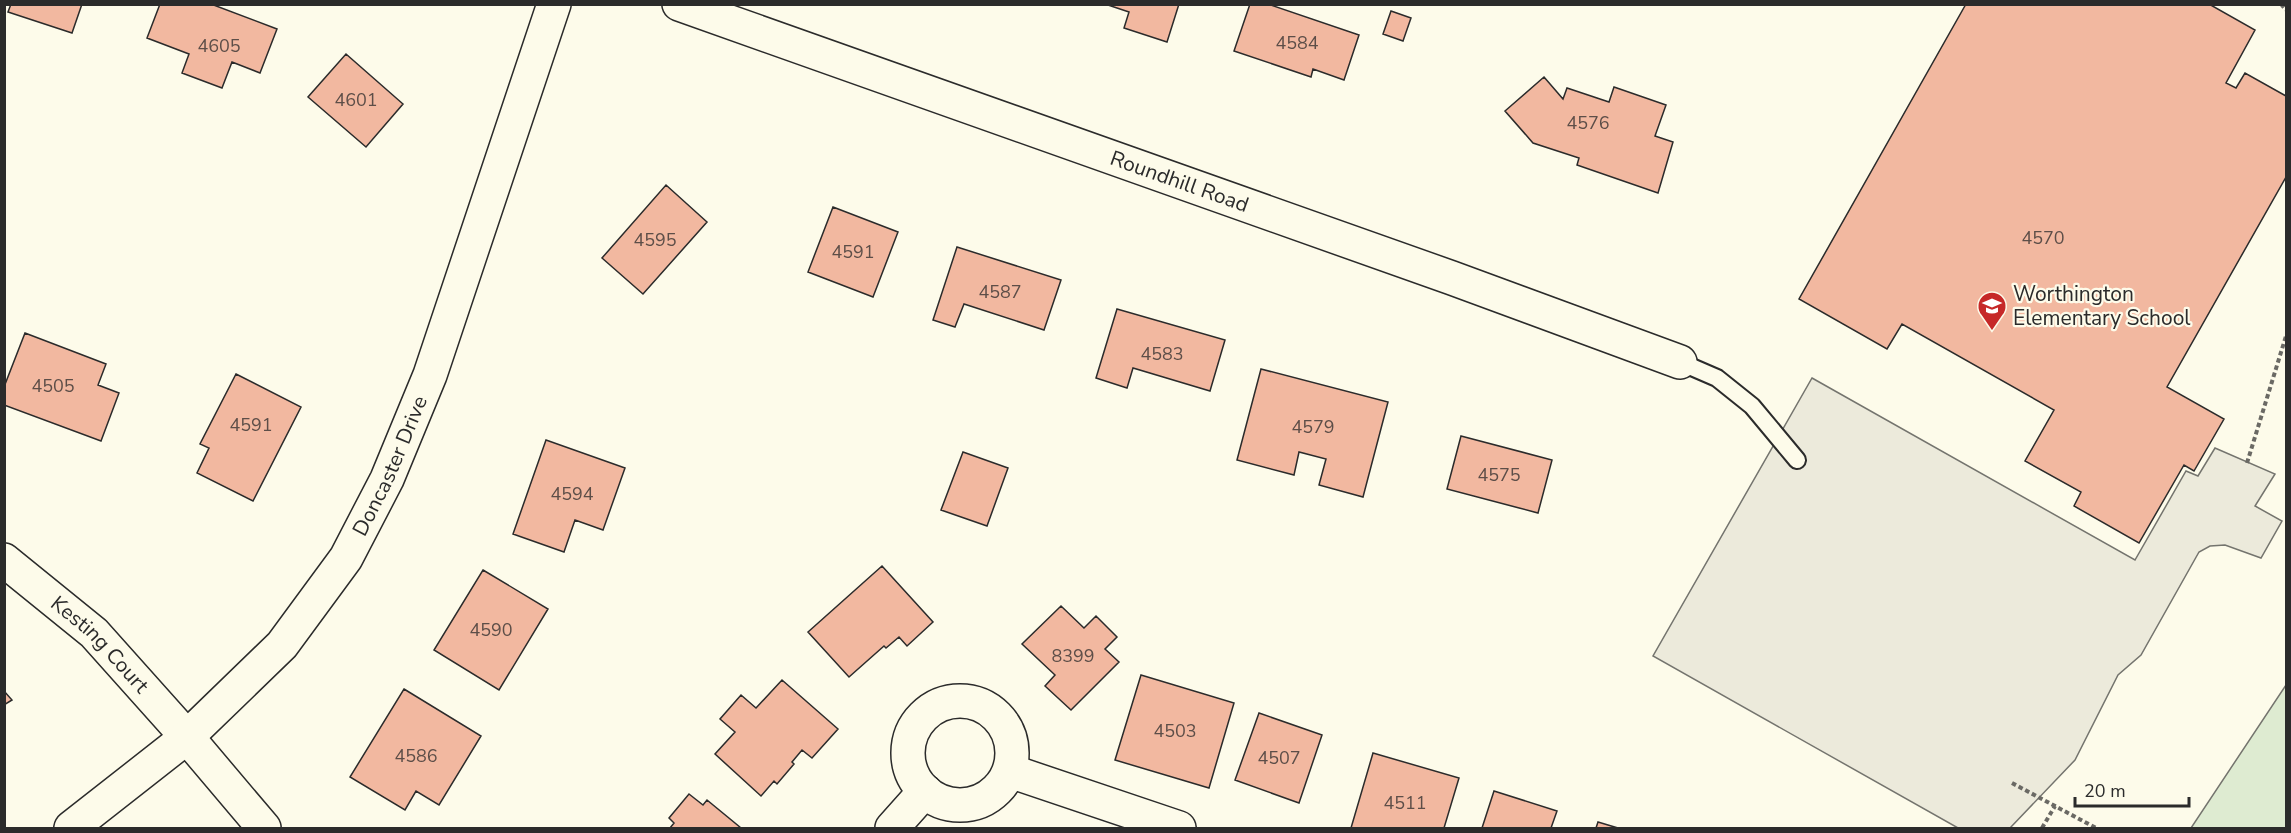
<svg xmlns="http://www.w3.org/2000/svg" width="2291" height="833" viewBox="0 0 2291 833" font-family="'Nunito Sans',sans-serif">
<rect width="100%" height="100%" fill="#fdfbea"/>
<!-- green -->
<path fill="#deebd1" stroke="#74746e" stroke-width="1.5" d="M2286,685v143h-95z"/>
<!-- parking -->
<path fill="#eceadb" stroke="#74746e" stroke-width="1.5" d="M1812,378l323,182 51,-89 12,5 17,-28 60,26 -20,32 27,15 -21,37 -36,-13 -15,1 -11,6 -58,103 -23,20 -43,85 -65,68h-52l-305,-172z"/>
<!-- building -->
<path fill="#f2b8a0" stroke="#2b2b2b" stroke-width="1.5" d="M11,4h71l-10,29 -64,-21z
M160,4h51l66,25 -17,44 -28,-11 -10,26 -40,-15 7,-19 -42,-16z
M1105,4h74l-12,38 -43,-14 5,-16z
M1250,4h18l91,31 -15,45 -31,-11 -2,8 -77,-26z
M1966,4h243l46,26 -29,53 10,5 9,-15 41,23v81l-119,210 57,32 -30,52 -10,-6 -45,78 -65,-37 7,-14 -56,-31 29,-51 -152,-86 -15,25 -88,-50z
M1391,11l20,7 -8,23 -20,-7z
M346,54l57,50 -37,43 -58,-50z
M1544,77l19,22 4,-11 42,14 5,-15 52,18 -11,31 18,6 -15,51 -81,-28 2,-7 -46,-15 -28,-32z
M666,185l41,37 -64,72 -41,-36z
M833,207l65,25 -25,65 -65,-25z
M957,247l104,33 -17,50 -80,-26 -9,23 -22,-7z
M1117,309l108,31 -15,51 -77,-23 -6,20 -31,-10z
M25,333l81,31 -8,21 21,8 -18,48 -97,-36v-18z
M1261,369l127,33 -25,95 -44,-12 7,-26 -27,-7 -5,23 -57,-15z
M236,374l65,33 -48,94 -56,-28 12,-25 -9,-4z
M1461,436l91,24 -14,53 -91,-24z
M546,440l79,28 -22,62 -28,-10 -11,32 -51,-18z
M963,452l45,16 -21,58 -46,-16z
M882,566l51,56 -26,24 -8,-9 -13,11 -2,-2 -35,31 -41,-45z
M483,570l65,39 -49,81 -65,-40z
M1061,606l23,22 12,-12 21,21 -12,12 14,13 -48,48 -26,-24 10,-11 -33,-31z
M1141,675l93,28 -25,85 -94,-28z
M782,680l56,49 -26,29 -10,-8 -10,12 2,2 -17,20 -3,-3 -13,15 -46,-42 20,-22 -15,-13 21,-24 15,13z
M404,689l77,47 -42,69 -23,-14 -11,19 -55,-33z
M4,691l8,9 -8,5z
M1259,713l63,22 -23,68 -64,-23z
M1373,753l86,25 -15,50h-93z
M1494,791l63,20 -6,17h-69z
M689,794l14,11 4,-5 34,28h-71l4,-5 -5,-5z
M1598,822l20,6h-22z"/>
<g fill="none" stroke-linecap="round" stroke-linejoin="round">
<!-- service casing -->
<g stroke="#2b2b2b" stroke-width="20">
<path id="service" d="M1680,362l37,16 35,28 45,54"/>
</g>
<!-- minor casing -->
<g stroke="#2b2b2b" stroke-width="36">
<g id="minor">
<path id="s1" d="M679,4l773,274 228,84"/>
<path id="s2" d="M4,560l90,73 93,104 77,91"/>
<circle cx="960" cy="753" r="52"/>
<path d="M1010,771l169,57"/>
<path id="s3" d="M71,828l116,-91 95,-92 64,-87 41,-79 43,-104 124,-371"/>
<path d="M892,828l33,-37"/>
</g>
</g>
<!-- path -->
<path stroke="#6a6964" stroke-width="4" stroke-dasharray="4.5 3" stroke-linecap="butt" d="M2281,4l5,6
M2247,463l39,-127
M2012,783l84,45
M2042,828l13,-22"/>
<!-- service -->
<use href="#service" stroke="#fdfbea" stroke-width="16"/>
<!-- minor -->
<use href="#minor" stroke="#fdfbea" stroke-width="33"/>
</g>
<!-- icons -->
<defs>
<g id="school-pin" transform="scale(1.5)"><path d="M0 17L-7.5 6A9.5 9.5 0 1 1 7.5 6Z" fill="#c62828" stroke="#fdfbea"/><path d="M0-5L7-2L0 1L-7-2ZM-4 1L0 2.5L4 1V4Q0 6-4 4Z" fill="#fff"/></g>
</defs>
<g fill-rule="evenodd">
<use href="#school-pin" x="1992" y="306"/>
</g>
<g text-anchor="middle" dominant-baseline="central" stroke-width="4.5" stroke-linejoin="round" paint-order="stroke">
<!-- number labels -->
<g font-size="18" fill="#5d4e48">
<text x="1297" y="43">4584</text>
<text x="219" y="46">4605</text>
<text x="356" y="100">4601</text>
<text x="1588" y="123">4576</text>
<text x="2043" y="238">4570</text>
<text x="655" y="240">4595</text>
<text x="853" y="252">4591</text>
<text x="1000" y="292">4587</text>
<text x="1162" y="354">4583</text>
<text x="53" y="386">4505</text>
<text x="251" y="425">4591</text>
<text x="1313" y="427">4579</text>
<text x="1499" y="475">4575</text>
<text x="572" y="494">4594</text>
<text x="491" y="630">4590</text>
<text x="1073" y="656">8399</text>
<text x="1175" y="731">4503</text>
<text x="416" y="756">4586</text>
<text x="1279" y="758">4507</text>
<text x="1405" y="803">4511</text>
</g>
<!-- street labels -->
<g font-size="21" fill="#2b2b2b" stroke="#fdfbea">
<text stroke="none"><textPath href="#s1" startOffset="531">Roundhill Road</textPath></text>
<text stroke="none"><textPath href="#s3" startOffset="490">Doncaster Drive</textPath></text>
<text stroke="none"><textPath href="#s2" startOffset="128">Kesting Court</textPath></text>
</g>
<!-- poi labels -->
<g font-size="21" fill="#2b2b2b" stroke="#fdfbea" text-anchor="start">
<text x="2013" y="294">Worthington<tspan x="2013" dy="24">Elementary School</tspan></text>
</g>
</g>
<!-- border -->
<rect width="2291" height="833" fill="none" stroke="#2b2b2b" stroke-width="12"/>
<!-- scale -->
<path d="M2075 797v9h114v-9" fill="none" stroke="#2b2b2b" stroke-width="3"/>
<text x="2084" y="797" font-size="18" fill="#2b2b2b" stroke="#fdfbea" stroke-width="4.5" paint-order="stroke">20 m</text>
</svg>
